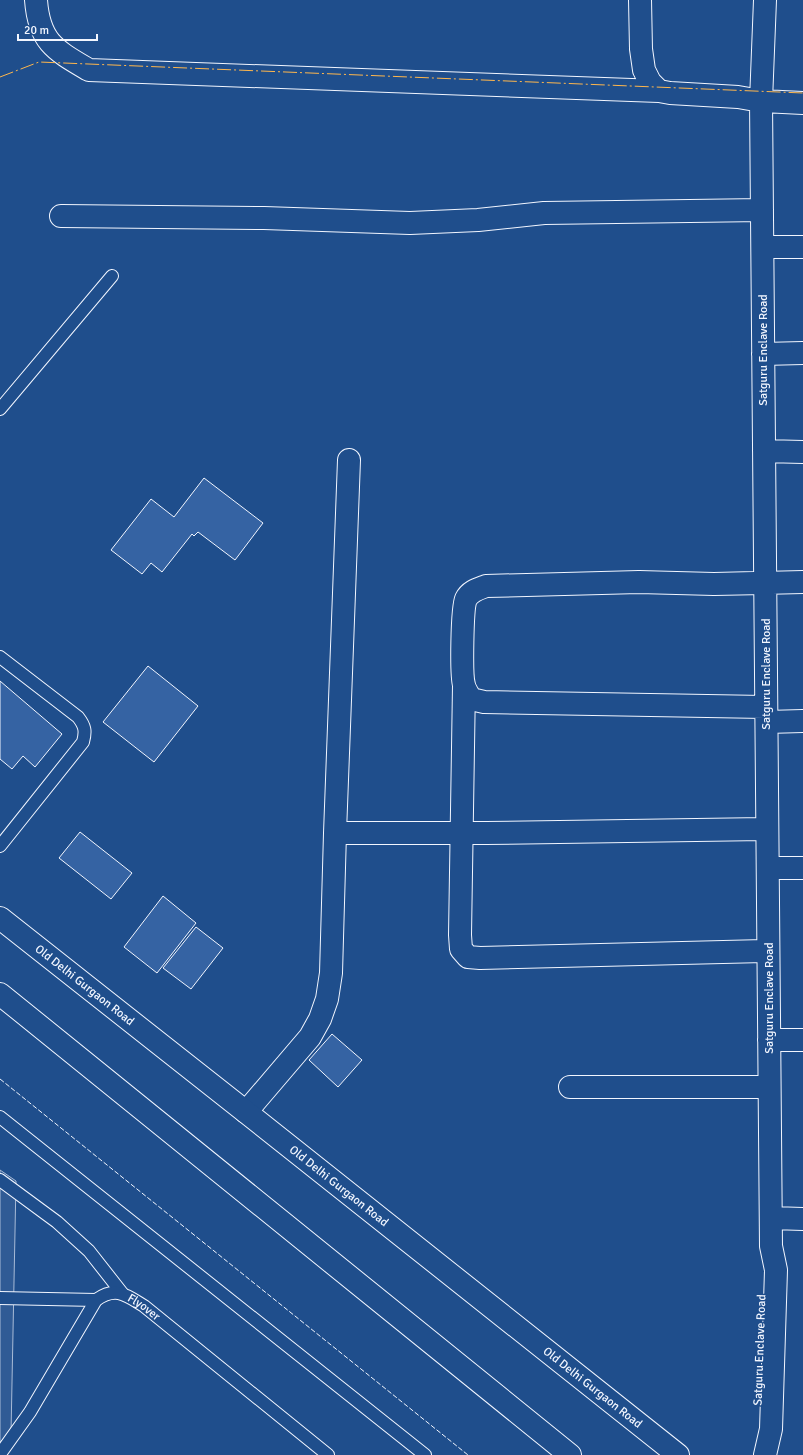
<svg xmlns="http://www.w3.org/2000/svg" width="803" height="1455" viewBox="0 0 803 1455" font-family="Signika,sans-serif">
<rect width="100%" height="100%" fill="#1f4e8c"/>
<!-- built -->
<path fill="#305b95" stroke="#a8bbd7" d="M0,1170l16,11 -5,252 -11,9z"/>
<!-- building -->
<path fill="#3563a3" stroke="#f2f6ff" d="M204,478l59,45 -28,37 -37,-28 -4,4 -2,-2 -30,38 -11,-9 -9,11 -31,-24 40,-51 23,18z
M148,666l50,40 -44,56 -51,-40z
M0,681l62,53 -27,33 -12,-11 -11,13 -12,-10z
M80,832l52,41 -21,26 -52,-41z
M163,896l33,27 -39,50 -33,-26z
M196,927l27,21 -32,41 -28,-21z
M332,1034l30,26 -24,27 -29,-27z"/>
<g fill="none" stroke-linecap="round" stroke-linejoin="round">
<!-- lane casing -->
<g stroke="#f2f6ff" stroke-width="14">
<g id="lane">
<path d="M0,409l112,-133"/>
<path d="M0,657l78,60c7,9 8,14 5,25l-83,104"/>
<path d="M0,1117l425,338"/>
<path d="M0,1180l57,42 32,29 33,42"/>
<path d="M0,1298l96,2"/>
<path id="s1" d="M0,1454l30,-42 66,-112c20,-14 30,-5 48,6l184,149"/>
</g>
</g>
<!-- street casing -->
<g stroke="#f2f6ff" stroke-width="24">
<path id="street" d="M36,0c3,42 19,50 53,70l570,21
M640,0l1,49 3,21 6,12 9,9 11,2 68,4 23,4 42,2
M61,216l203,2 146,5 68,-3 66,-7 218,-3
M763,247h40
M763,354l40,-1
M764,451l39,1
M464,685l-4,250 1,14 7,8 12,1 288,-7
M766,707l-282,-5 -13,-3c-2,-4 -6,-9 -7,-14 -3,-10 -2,-77 2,-86 4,-8 12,-10 20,-13l153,-4 75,2 89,-2
M767,722l36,-1
M335,833h151l281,-4
M768,868h35
M769,1040h34
M570,1087h199
M246,1112l64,-75 10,-18 7,-20 4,-26 4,-140 14,-373
M772,1218l31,1
M765,1455l6,-26 5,-159 -5,-24 -10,-1145 4,-101"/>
</g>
<!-- secondary casing -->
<g stroke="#f2f6ff" stroke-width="24">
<g id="secondary">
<path id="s2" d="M0,918l246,194 432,343"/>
<path d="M0,994l570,461"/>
</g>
</g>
<!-- lane -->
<use href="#lane" stroke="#1f4e8c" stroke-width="12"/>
<!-- street -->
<use href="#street" stroke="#1f4e8c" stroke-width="22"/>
<!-- secondary -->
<use href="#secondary" stroke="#1f4e8c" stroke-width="22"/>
<!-- fence -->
<path stroke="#f2f6ff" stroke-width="1" stroke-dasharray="5 2" stroke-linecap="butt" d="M0,1079l468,376"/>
<!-- power -->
<path stroke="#ffb74d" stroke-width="1" stroke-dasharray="14 3 2 3" stroke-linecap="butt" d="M0,77l39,-15 764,31"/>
</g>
<g text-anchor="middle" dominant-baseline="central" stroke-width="3" stroke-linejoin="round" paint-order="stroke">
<!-- street labels -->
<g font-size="12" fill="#f2f6ff" stroke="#1f4e8c">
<text transform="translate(763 350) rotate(-90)">Satguru Enclave Road</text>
<text transform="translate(766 674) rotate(-90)">Satguru Enclave Road</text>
<text stroke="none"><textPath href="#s2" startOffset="108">Old Delhi Gurgaon Road</textPath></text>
<text transform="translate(769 998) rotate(-90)">Satguru Enclave Road</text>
<text stroke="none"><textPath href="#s2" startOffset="432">Old Delhi Gurgaon Road</textPath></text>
<text stroke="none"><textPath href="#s1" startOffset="235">Flyover</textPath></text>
<text transform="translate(760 1350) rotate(-88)">Satguru Enclave Road</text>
<text stroke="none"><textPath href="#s2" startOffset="756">Old Delhi Gurgaon Road</textPath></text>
</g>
</g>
<!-- scale -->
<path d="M18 34v6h79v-6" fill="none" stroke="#f2f6ff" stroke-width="2"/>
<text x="24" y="34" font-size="12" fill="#f2f6ff" stroke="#1f4e8c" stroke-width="3" paint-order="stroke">20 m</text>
</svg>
